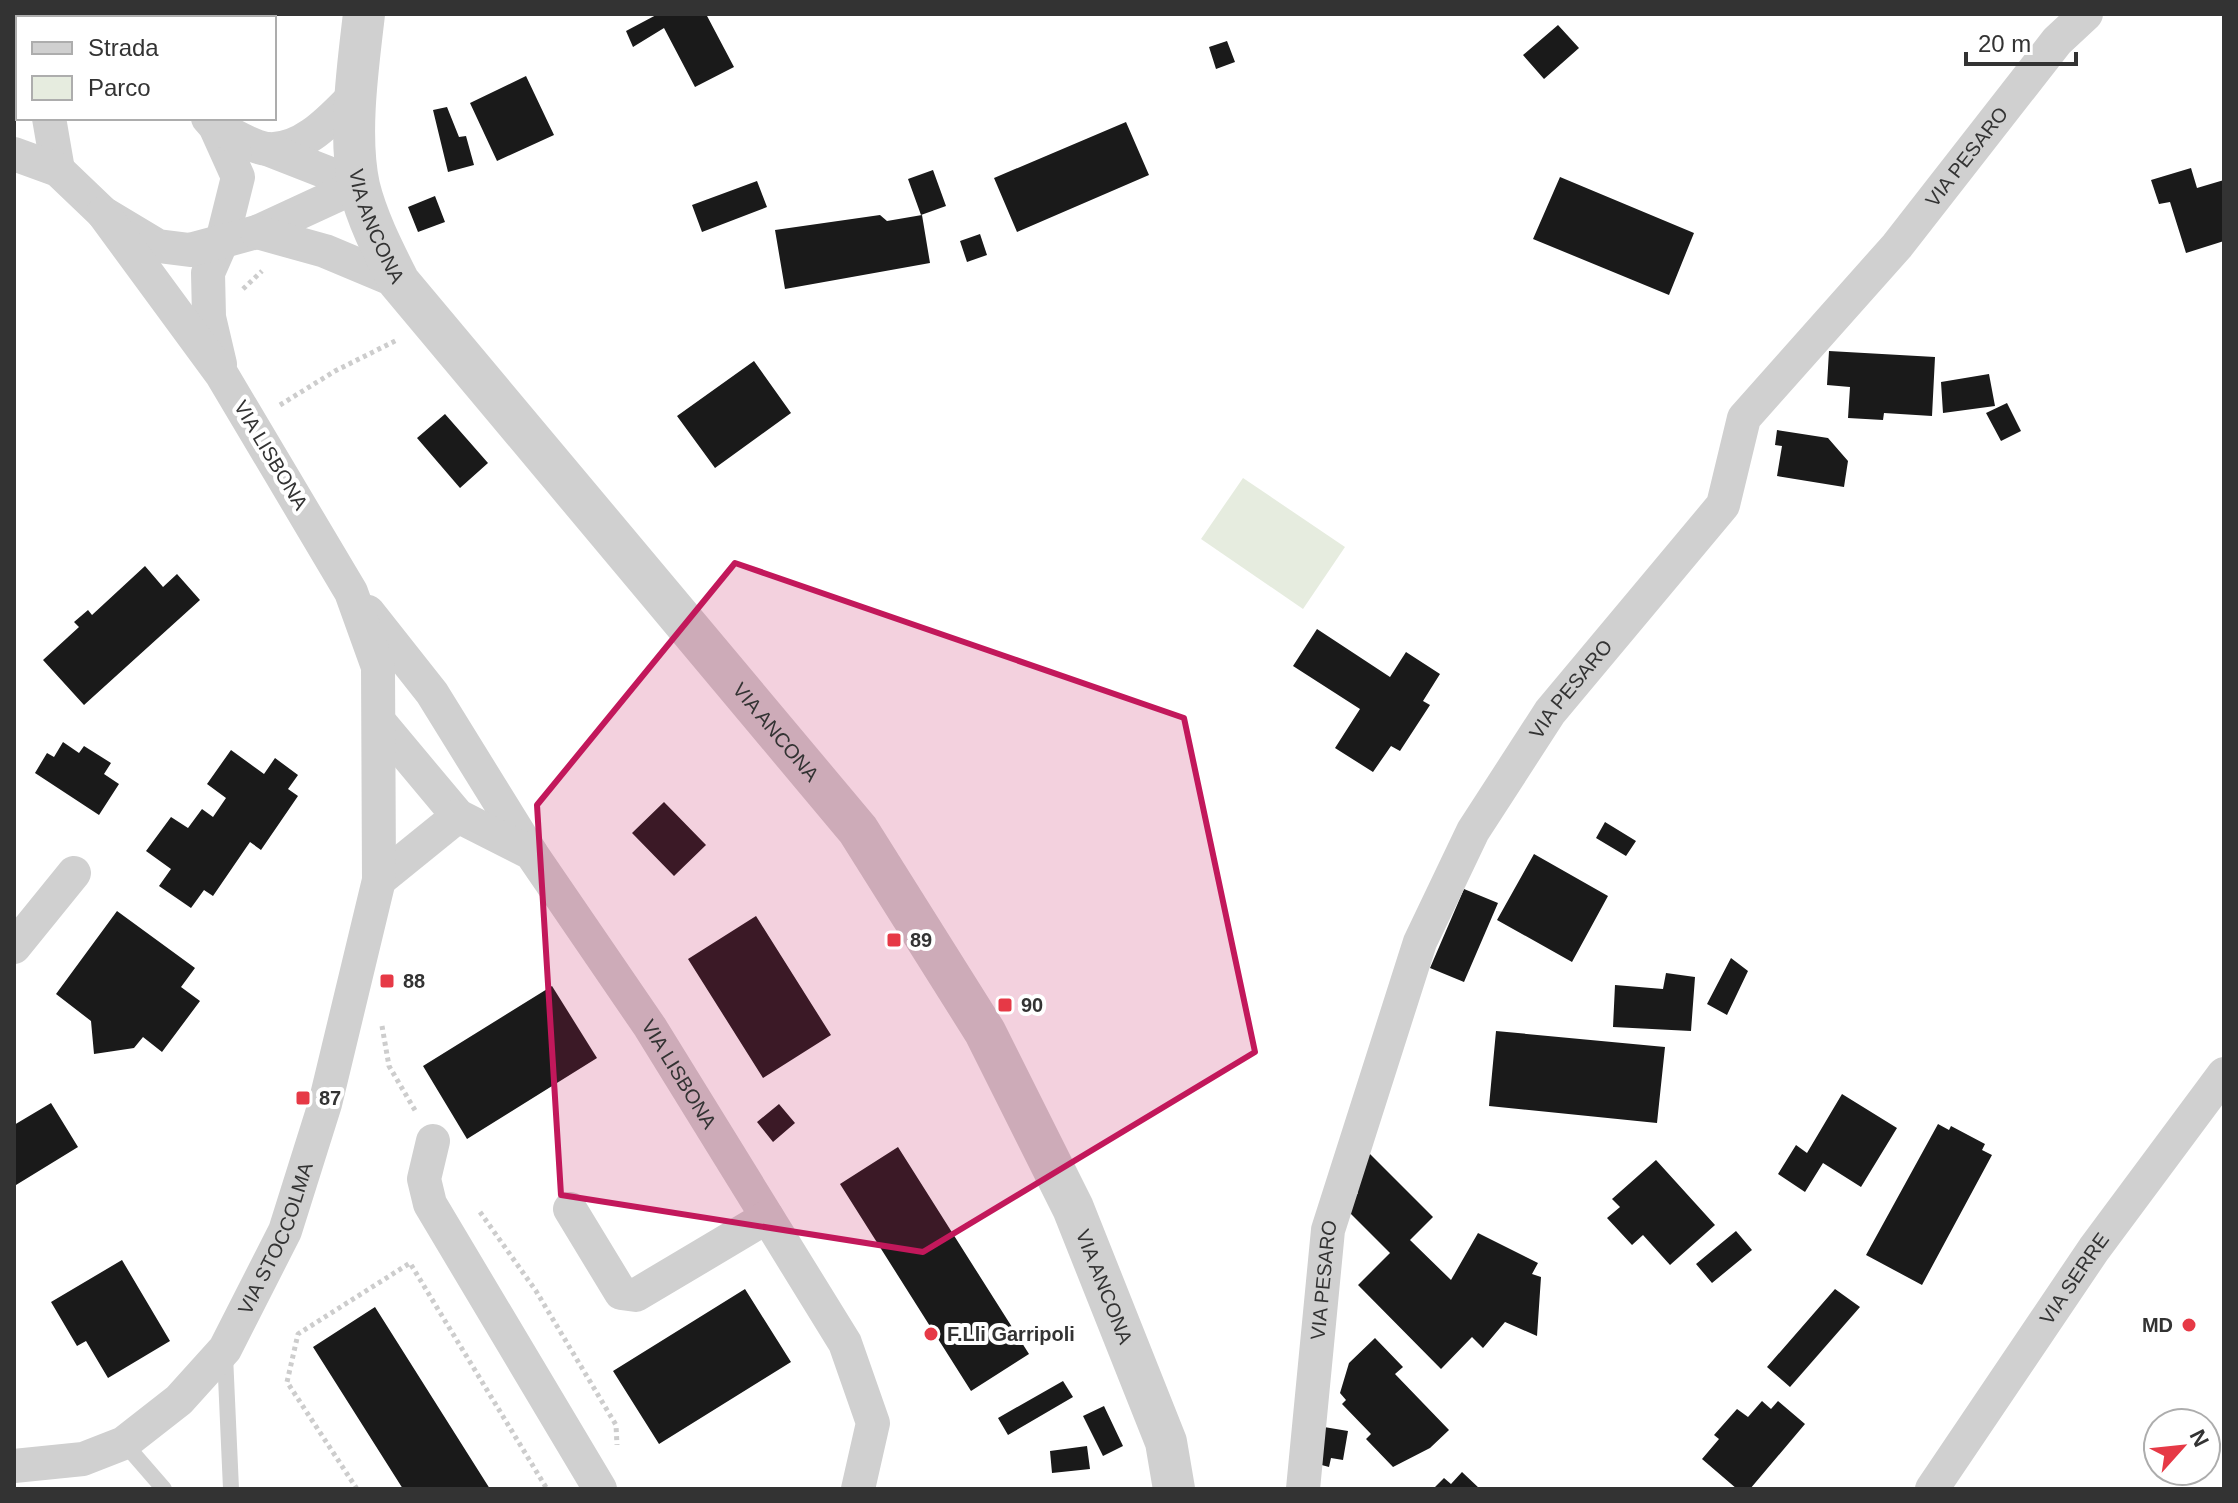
<svg xmlns="http://www.w3.org/2000/svg" width="2238" height="1503" viewBox="0 0 2238 1503" font-family="Arial,sans-serif">
<rect width="100%" height="100%" fill="#fff"/>
<!-- green -->
<path fill="#e6ecdf" d="M1243,478l102,69 -42,62 -102,-70z"/>
<!-- building -->
<path fill="#1a1a1a" d="M658,14h48l28,53 -39,20 -31,-59 -31,19 -7,-16z
M1558,25l21,23 -35,31 -21,-24z
M1227,41l8,21 -19,7 -7,-22z
M526,76l28,59 -57,26 -27,-58z
M447,107l12,30 7,-1 8,29 -26,7 -15,-62z
M1126,122l23,53 -132,57 -23,-54z
M2191,168l6,20 27,-8v61l-38,12 -16,-51 -11,2 -8,-24z
M933,170l13,36 -25,9 -13,-36z
M1560,177l134,56 -25,62 -136,-56z
M757,181l10,26 -65,25 -10,-27z
M435,196l10,26 -27,10 -10,-25z
M880,215l7,6 35,-6 8,48 -145,26 -10,-59z
M980,234l7,21 -20,7 -7,-21z
M1829,351l106,6 -3,59 -48,-3 -1,7 -35,-2 2,-31 -23,-2z
M754,361l37,52 -76,55 -38,-52z
M1989,374l6,32 -52,7 -2,-31z
M2007,403l14,28 -20,10 -15,-28z
M445,414l43,49 -28,25 -43,-50z
M1777,430l51,8 20,23 -4,26 -67,-11 5,-30 -7,-1z
M145,566l18,21 14,-13 23,26 -116,105 -41,-45 36,-33 -5,-5 14,-12 4,5z
M1317,629l73,48 16,-25 34,22 -17,27 7,4 -30,46 -9,-5 -18,26 -38,-24 25,-39 -67,-43z
M63,742l16,11 5,-7 27,17 -7,11 15,10 -20,31 -64,-42 12,-20 7,4z
M231,750l33,24 11,-16 23,17 -10,14 10,7 -37,54 -11,-8 -37,54 -9,-6 -13,18 -32,-22 12,-17 -25,-18 25,-34 17,11 14,-19 11,8 13,-19 -19,-14z
M664,802l42,43 -32,31 -42,-43z
M1605,822l31,19 -10,15 -30,-18z
M1534,854l74,42 -36,66 -75,-42z
M1464,889l34,14 -34,79 -34,-14z
M117,911l78,57 -14,19 19,14 -38,51 -19,-15 -9,11 -40,6 -3,-33 -35,-27z
M756,916l75,119 -68,43 -75,-119z
M1731,958l17,13 -21,44 -20,-11z
M1666,973l29,4 -4,54 -78,-4 2,-42 48,4z
M552,986l45,72 -130,81 -44,-73z
M1496,1031l169,16 -8,76 -168,-17z
M1842,1094l55,34 -36,59 -38,-24 -18,29 -27,-18 18,-29 11,8z
M51,1103l27,44 -62,38 -2,-60z
M779,1104l16,19 -22,19 -16,-20z
M1938,1124l11,6 2,-4 34,18 -3,6 10,5 -70,130 -56,-30z
M898,1147l131,207 -58,37 -131,-207z
M1367,1151l66,66 -23,23 41,40 27,-47 60,30 -6,11 9,3 -4,59 -32,-14 -22,26 -11,-11 -31,32 -83,-84 32,-32 -46,-46 14,-14 -5,-5z
M1656,1160l59,65 -45,40 -27,-30 -11,10 -25,-27 13,-11 -8,-8z
M1736,1231l16,19 -40,33 -16,-19z
M122,1260l48,81 -62,37 -22,-37 -9,5 -26,-44z
M745,1289l46,73 -132,82 -46,-73z
M1835,1289l25,18 -70,80 -23,-20z
M375,1307l115,182h-87l-90,-142z
M1375,1338l28,29 -8,7 54,56 -19,18 -37,19 -27,-28 5,-5 -29,-30 4,-4 -6,-7 9,-30z
M1063,1381l10,16 -65,38 -10,-17z
M1762,1401l9,8 7,-8 27,23 -55,65h-13l-35,-30 17,-20 -5,-4 23,-26 11,8z
M1104,1406l19,40 -20,10 -20,-40z
M1324,1427l24,4 -5,29 -12,-2 -2,9 -11,-3z
M1087,1446l3,23 -38,4 -2,-22z
M1462,1472l18,17h-47l11,-11 7,6z"/>
<g fill="none" stroke-linecap="round" stroke-linejoin="round">
<!-- path -->
<path stroke="#cdcdcd" stroke-width="5" stroke-dasharray="4 4" stroke-linecap="butt" d="M243,289l19,-18
M280,405l55,-34 62,-31
M382,1026l7,40 27,46
M480,1212l56,79 80,134 1,20
M357,1489l-70,-107 11,-48 112,-71 137,226"/>
<!-- service -->
<path stroke="#d0d0d0" stroke-width="16" d="M225,1355l6,134
M124,1443l40,46"/>
<!-- minor -->
<g stroke="#d0d0d0" stroke-width="34">
<path d="M68,14v4"/>
<path d="M123,14l4,4"/>
<path d="M14,71h4"/>
<path d="M49,118l9,52"/>
<path d="M208,118l7,8 23,51 -16,64 -14,32 1,44 11,47"/>
<path d="M215,126c15,7 36,21 52,23 36,3 66,-32 88,-54"/>
<path d="M267,149l92,36"/>
<path d="M14,154l44,16 45,43 55,33 32,4 67,-18 102,-47"/>
<path d="M257,232l68,19 74,31"/>
<path d="M368,612l64,81 99,160"/>
<path id="s1" d="M381,724l77,92 73,37 119,174 195,316 28,80 -15,66"/>
<path d="M379,880l79,-64"/>
<path d="M14,947l60,-74"/>
<path d="M433,1141l-9,38 6,25 170,285"/>
<path d="M570,1209l51,84 15,2 131,-78"/>
<path id="s2" d="M14,1466l69,-7 41,-16 55,-43 46,-51 60,-118 40,-127 54,-224 -1,-213 -27,-75 -129,-217 -119,-162"/>
<path id="s3" d="M1303,1489l25,-259 92,-288 53,-111 77,-119 173,-207 21,-87 153,-172 160,-205 29,-27"/>
<path id="s4" d="M1932,1489l162,-240 130,-175"/>
</g>
<!-- tertiary -->
<path stroke="#d0d0d0" stroke-width="42" id="s5" d="M364,14c-6,52 -16,121 -5,172 8,33 25,66 40,96l459,548 127,202 88,176 93,234 8,47"/>
</g>
<!-- marked area -->
<path fill="#c2185b" fill-opacity="0.2" stroke="#c2185b" stroke-width="6" stroke-linejoin="round" d="M735,563l449,155 71,334 -332,200 -362,-57 -24,-390z"/>
<!-- markers -->
<g fill="#e63946" stroke="#fff" stroke-width="3">
<rect x="886" y="932" width="16" height="16" rx="4"/>
<rect x="379" y="973" width="16" height="16" rx="4"/>
<rect x="997" y="997" width="16" height="16" rx="4"/>
<rect x="295" y="1090" width="16" height="16" rx="4"/>
<circle cx="2189" cy="1325" r="8"/>
<circle cx="931" cy="1334" r="8"/>
</g>
<g text-anchor="middle" dominant-baseline="central" stroke-width="8" stroke-linejoin="round" paint-order="stroke">
<!-- street labels -->
<g font-size="20" fill="#333" stroke="#fff">
<text stroke="none"><textPath href="#s3" startOffset="1530">VIA PESARO</textPath></text>
<text stroke="none"><textPath href="#s5" startOffset="216">VIA ANCONA</textPath></text>
<text transform="translate(271 455) rotate(59)">VIA LISBONA</text>
<text stroke="none"><textPath href="#s3" startOffset="858">VIA PESARO</textPath></text>
<text stroke="none"><textPath href="#s5" startOffset="864">VIA ANCONA</textPath></text>
<text stroke="none"><textPath href="#s1" startOffset="468">VIA LISBONA</textPath></text>
<text stroke="none"><textPath href="#s2" startOffset="374">VIA STOCCOLMA</textPath></text>
<text stroke="none"><textPath href="#s4" startOffset="254">VIA SERRE</textPath></text>
<text stroke="none"><textPath href="#s3" startOffset="210">VIA PESARO</textPath></text>
<text stroke="none"><textPath href="#s5" startOffset="1512">VIA ANCONA</textPath></text>
</g>
<!-- poi labels -->
<g font-size="20" font-weight="bold" fill="#333" stroke="#fff" text-anchor="start">
<text x="910" y="940">89</text>
<text x="403" y="981">88</text>
<text x="1021" y="1005">90</text>
<text x="319" y="1098">87</text>
<text x="2173" y="1325" text-anchor="end">MD</text>
<text x="947" y="1334">F.Lli Garripoli</text>
</g>
</g>
<!-- border -->
<rect width="2238" height="1503" fill="none" stroke="#333333" stroke-width="32"/>
<!-- legend -->
<rect x="16" y="16" width="260" height="104" fill="#ffffff" stroke="#adadad" stroke-width="2"/>
<rect x="32" y="42" width="40" height="12" fill="#d0d0d0" stroke="#adadad" stroke-width="2"/>
<text x="88" y="56" font-size="24" fill="#333333">Strada</text>
<rect x="32" y="76" width="40" height="24" fill="#e6ecdf" stroke="#adadad" stroke-width="2"/>
<text x="88" y="96" font-size="24" fill="#333333">Parco</text>
<!-- north arrow -->
<g transform="translate(2182 1447) rotate(63)"><circle r="38" fill="#ffffff" stroke="#adadad" stroke-width="2"/>
<path d="M0-6L14 30L0 20L-14 30Z" fill="#e63946"/>
<text y="-12" font-size="22" font-weight="bold" text-anchor="middle" fill="#333333">N</text>
</g>
<!-- scale -->
<path d="M1966 52v12h110v-12" fill="none" stroke="#333333" stroke-width="4"/>
<text x="1978" y="52" font-size="24" fill="#333333" stroke="#ffffff" stroke-width="6" paint-order="stroke">20 m</text>
</svg>
